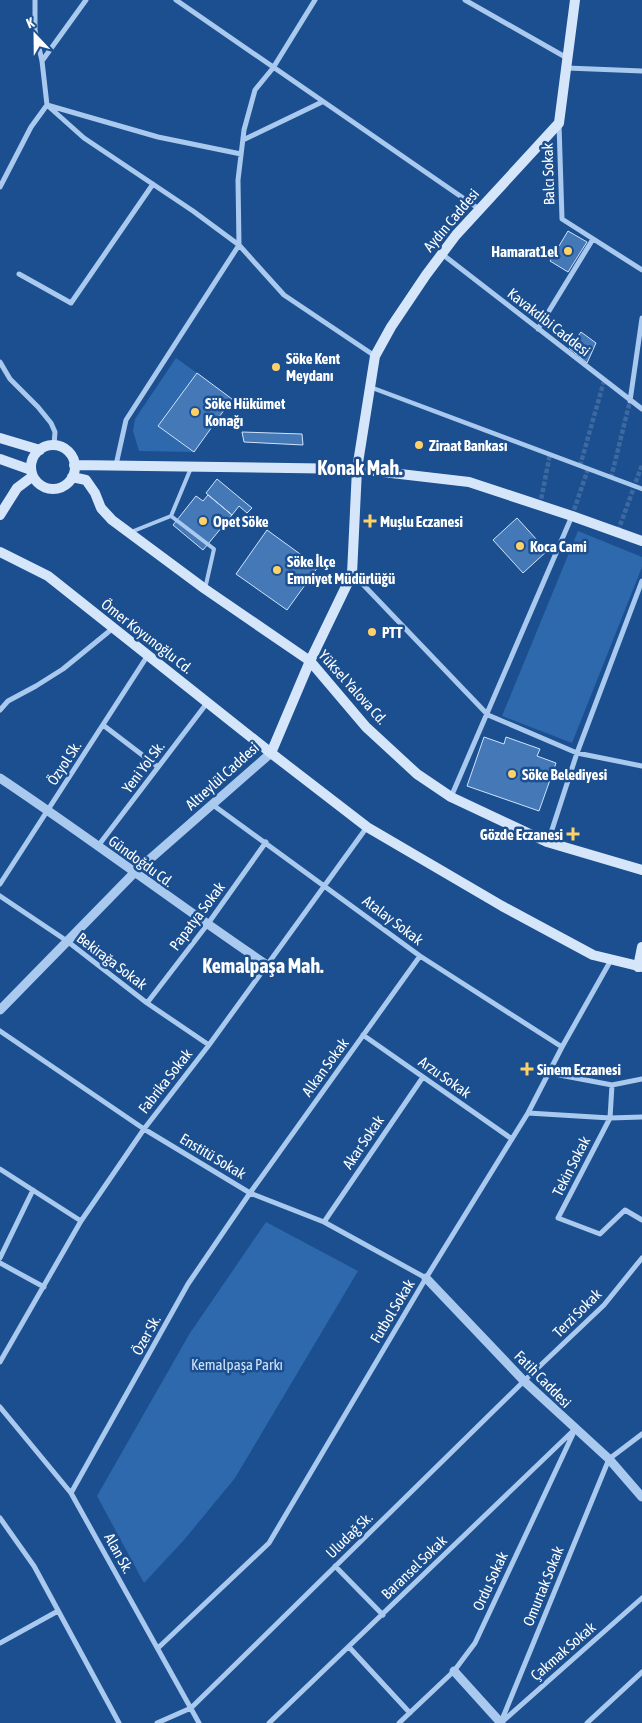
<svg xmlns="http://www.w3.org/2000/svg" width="642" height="1723" viewBox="0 0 642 1723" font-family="'Asap Condensed',sans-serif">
<rect width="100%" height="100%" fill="#1b4f8f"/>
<!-- green -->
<path fill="#2e69ad" d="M176,358l21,15 -39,53 36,26 -55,-1 -6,-20 2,-12z
M578,531l64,26v10l-70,176 -70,-27z
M266,1222l92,49 -123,207 -51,62 -40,43 -47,-87 93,-163z"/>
<!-- building -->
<path fill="#4478b7" stroke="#cfe3fa" d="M568,231l19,11 -19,30 -18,-11z
M581,332l15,11 -9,20 -18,-15z
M197,373l35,26 -38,53 -36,-26z
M242,432l60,2 1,11 -59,-3z
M217,479l35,29 -5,5 -8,-7 -7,9 -26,-22z
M208,495l24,20 -29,35 -30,-25 23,-29 7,5z
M517,518l30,33 -24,22 -30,-33z
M267,530l51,37 -31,43 -51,-36z
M484,737l20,7 2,-7 34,12 -3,7 19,7 -17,48 -72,-25z"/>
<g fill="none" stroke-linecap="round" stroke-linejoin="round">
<!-- pedestrian-tunnel -->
<path stroke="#3d69a0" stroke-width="4.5" stroke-dasharray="4.5 2" stroke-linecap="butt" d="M580,466l24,-85
M611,478l19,-77
M540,505l10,-51
M572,516l16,-47
M618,531l24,-66"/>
<!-- service -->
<path stroke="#a9c9ee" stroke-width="4" d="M171,516l20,-48
M131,532l40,-16 43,33 -9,40"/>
<!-- pedestrian -->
<path stroke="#a9c9ee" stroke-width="4.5" d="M370,387l272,102"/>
<!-- minor -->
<path stroke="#a9c9ee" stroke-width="5" d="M35,0v30l7,31 5,44 37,33 109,73 46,34 45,50 91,61
M176,0l303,209
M465,0l102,58
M42,61l44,-61
M567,68l75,3
M559,124l3,95 80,51
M243,140l79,-38
M0,187l31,-60 16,-22 111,32 83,17
M442,254l200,155
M19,274l52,29 82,-119
M538,329l55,-90
M0,362l10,17 28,28 13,16 4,9 -1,13
M630,401l12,-83
M116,465l10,-45 113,-175 -1,-65 6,-50 11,-40 18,-22 42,-68
M353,574l135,141 89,38 65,13
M0,710l8,-9 28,-15 27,-17 49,-40
M103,725l55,42
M451,797l121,-281
M213,805l207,151 142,91
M548,842l29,-89 65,-172
M98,846l109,-143
M0,884l148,-229
M0,896l67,45 80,62 62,42
M147,1003l60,-78 59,-83
M0,1031l144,98 106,64 74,29 102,56
M363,1035l149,104
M549,1073l63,12 30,-6
M612,1085l-2,33 -52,100 42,16 25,-24 17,10
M528,1113l82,5 32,-1
M0,1169l81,52
M324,1222l99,-145
M0,1258l33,-68
M0,1263l44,24
M0,1362l81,-141 63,-92 65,-84 158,-218
M0,1407l71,86 128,230
M71,1493l117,-209 62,-91 170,-237
M0,1518l34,48 85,157
M335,1566l48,49
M0,1643l58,-32
M349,1647l61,66
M158,1648l111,-105 157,-265 102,-165 34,-66 49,-87
M503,1721l139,-123
M501,1722l108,-263 33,-25
M157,1723l34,-15 333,-327 80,-76 38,-47
M269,1723l306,-294
M399,1723l55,-52 21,-28 98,-209
M587,1723l55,-51"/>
<!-- tertiary -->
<path stroke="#a9c9ee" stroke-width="9" d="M0,778c90,60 177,126 267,187
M0,1010l134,-137 137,-120
M426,1278l98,103 85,78 33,38
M454,1671l47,52"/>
<!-- secondary -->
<path stroke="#d6e6fa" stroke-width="10" d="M0,438l40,12
M31 467a22 22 0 1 1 44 0a22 22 0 1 1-44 0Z
M0,459l31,11
M74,465l283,4 112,13 103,34 70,25
M72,477l14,3 9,13 6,15 11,12 93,69 105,72 56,66 51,47 34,23 96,45 95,28
M0,515l17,-27 16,-12
M0,552l48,24 223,177 96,74 135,79 91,49 49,12
M271,753l39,-92 42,-87 5,-105 18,-113 16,-29 35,-52 30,-40 103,-112 16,-123
M638,967l4,-20"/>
</g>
<!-- markers -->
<g fill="#ffd166" stroke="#1b4f8f" stroke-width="2">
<circle cx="568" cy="251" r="5"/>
<circle cx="276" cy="367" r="5"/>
<circle cx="195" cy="412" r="5"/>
<circle cx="419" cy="445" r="5"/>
<circle cx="203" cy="521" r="5"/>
<path d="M367.5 513.5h5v5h5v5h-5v5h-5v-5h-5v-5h5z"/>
<circle cx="520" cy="546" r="5"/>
<circle cx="277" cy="570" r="5"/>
<circle cx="372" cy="632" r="5"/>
<circle cx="512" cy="774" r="5"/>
<path d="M570.5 826.5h5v5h5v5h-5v5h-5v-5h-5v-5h5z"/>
<path d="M524.5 1061.5h5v5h5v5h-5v5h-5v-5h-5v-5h5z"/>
</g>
<g text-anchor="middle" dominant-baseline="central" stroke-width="5" stroke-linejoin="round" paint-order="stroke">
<!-- street labels -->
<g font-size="15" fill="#fff" stroke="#1b4f8f">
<text transform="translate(548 174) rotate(-92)">Balcı Sokak</text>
<text transform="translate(451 220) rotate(-50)">Aydın Caddesi</text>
<text transform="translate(549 322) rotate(38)">Kavakdibi Caddesi</text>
<text transform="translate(147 636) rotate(38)">Ömer Koyunoğlu Cd.</text>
<text transform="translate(353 687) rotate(48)">Yüksel Yalova Cd.</text>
<text transform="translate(64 763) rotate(-57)">Özyol Sk.</text>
<text transform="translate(143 767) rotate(-53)">Yeni Yol Sk.</text>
<text transform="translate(222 776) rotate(-42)">Altıeylül Caddesi</text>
<text transform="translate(141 861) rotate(36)">Gündoğdu Cd.</text>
<text transform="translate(197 916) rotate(-53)">Papatya Sokak</text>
<text transform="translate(393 920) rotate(37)">Atalay Sokak</text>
<text transform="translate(112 961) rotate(37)">Bekirağa Sokak</text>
<text transform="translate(325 1067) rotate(-54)">Alkan Sokak</text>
<text transform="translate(445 1077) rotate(35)">Arzu Sokak</text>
<text transform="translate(165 1081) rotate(-52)">Fabrika Sokak</text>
<text transform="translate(363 1142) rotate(-56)">Akar Sokak</text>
<text transform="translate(213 1156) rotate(31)">Enstitü Sokak</text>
<text transform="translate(571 1166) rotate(-63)">Tekin Sokak</text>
<text transform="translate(392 1311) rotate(-59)">Futbol Sokak</text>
<text transform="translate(577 1313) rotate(-45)">Terzi Sokak</text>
<text transform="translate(146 1335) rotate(-61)">Özer Sk.</text>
<text transform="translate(543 1379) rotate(45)">Fatih Caddesi</text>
<text transform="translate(349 1535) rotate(-44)">Uludağ Sk.</text>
<text transform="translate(119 1553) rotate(61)">Alan Sk.</text>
<text transform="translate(414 1567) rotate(-44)">Baransel Sokak</text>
<text transform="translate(490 1581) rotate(-65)">Ordu Sokak</text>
<text transform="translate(543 1586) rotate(-68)">Omurtak Sokak</text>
<text transform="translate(563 1651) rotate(-41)">Çakmak Sokak</text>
</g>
<!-- poi labels -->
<g font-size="15" font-weight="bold" fill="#fff" stroke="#1b4f8f" text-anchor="start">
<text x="558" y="251" text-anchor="end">Hamarat1el</text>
<text x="286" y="358">Söke Kent<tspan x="286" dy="17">Meydanı</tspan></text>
<text x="205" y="403">Söke Hükümet<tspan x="205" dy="17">Konağı</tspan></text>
<text x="429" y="445">Ziraat Bankası</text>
<text x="213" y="521">Opet Söke</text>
<text x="380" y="521">Muşlu Eczanesi</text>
<text x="530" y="546">Koca Cami</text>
<text x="287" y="561">Söke İlçe<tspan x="287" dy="17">Emniyet Müdürlüğü</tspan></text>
<text x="382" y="632">PTT</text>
<text x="522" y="774">Söke Belediyesi</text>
<text x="563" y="834" text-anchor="end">Gözde Eczanesi</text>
<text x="537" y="1069">Sinem Eczanesi</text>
</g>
<!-- park labels -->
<g font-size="15" fill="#cfe3fa" stroke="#1b4f8f">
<text x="237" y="1364">Kemalpaşa Parkı</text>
</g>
<!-- district labels -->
<g font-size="20" font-weight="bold" fill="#fff" stroke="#1b4f8f">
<text x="360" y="467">Konak Mah.</text>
<text x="263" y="965">Kemalpaşa Mah.</text>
</g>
</g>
<!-- north arrow -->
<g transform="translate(35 35) rotate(338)" stroke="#1b4f8f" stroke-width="4" paint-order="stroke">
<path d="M0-4L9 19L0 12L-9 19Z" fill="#ffffff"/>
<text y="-8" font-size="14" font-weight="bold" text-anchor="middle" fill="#ffffff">K</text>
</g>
</svg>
